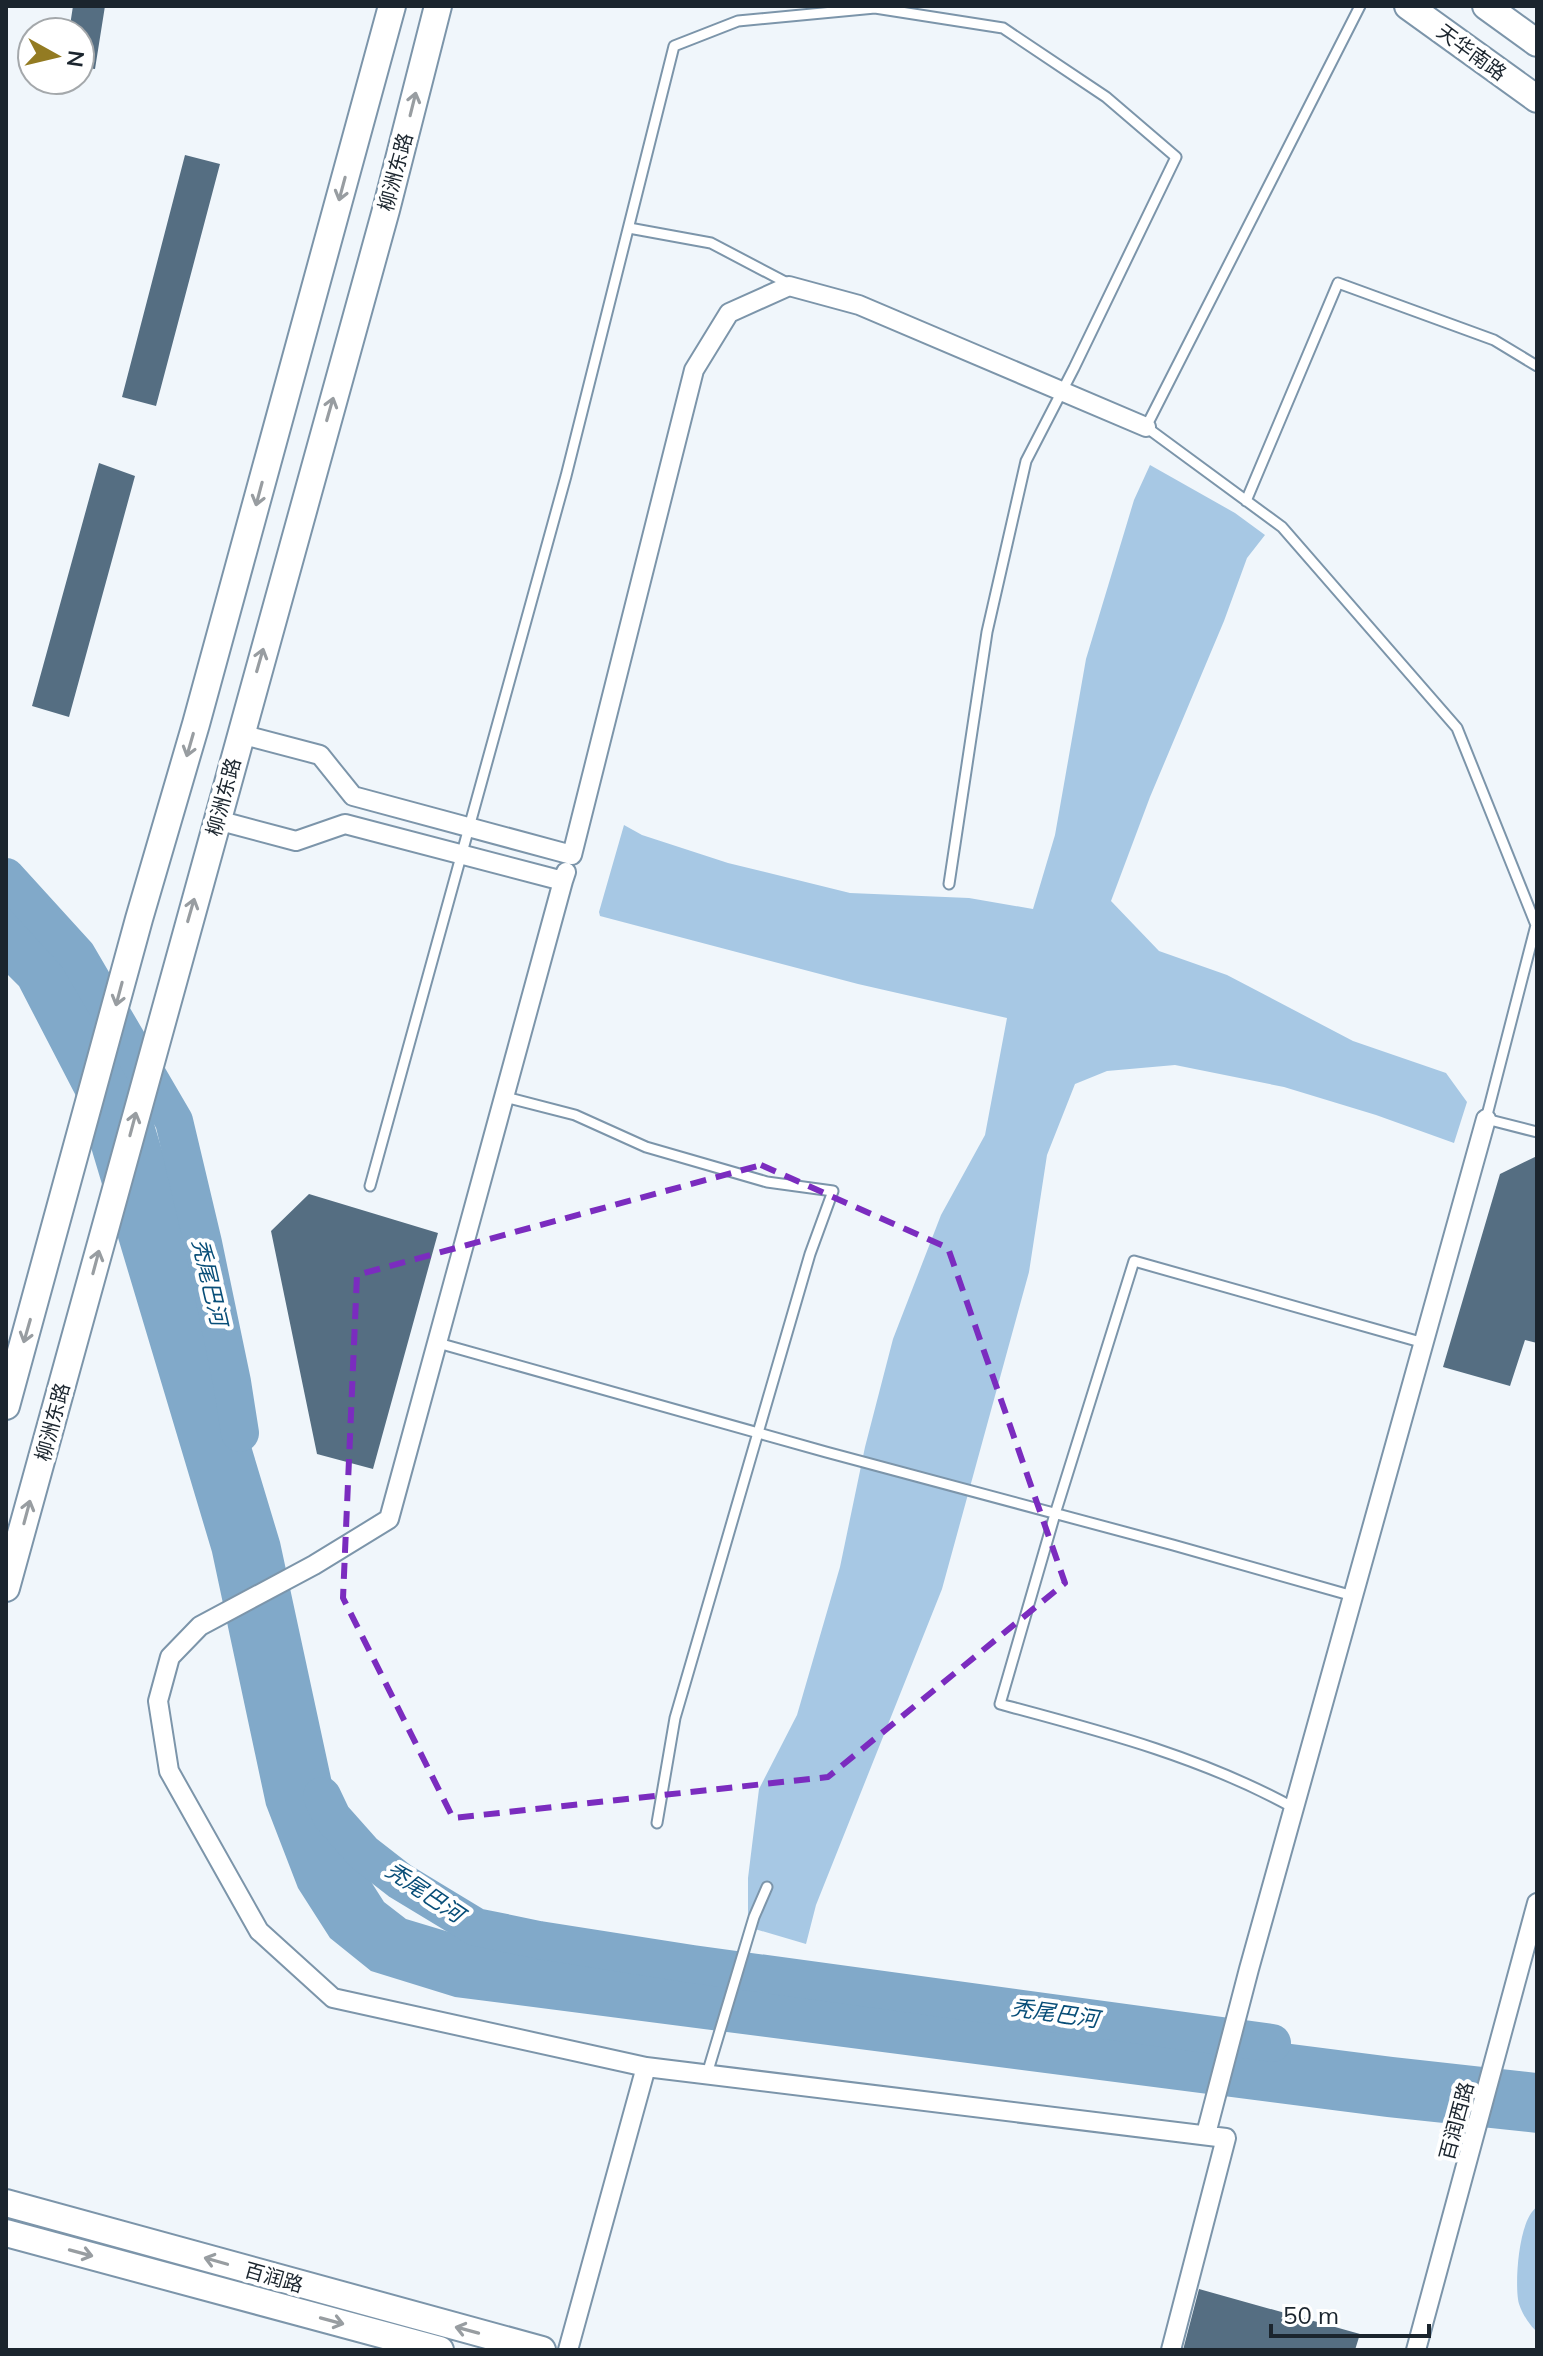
<svg xmlns="http://www.w3.org/2000/svg" width="1543" height="2356" viewBox="0 0 1543 2356" font-family="Mulish,'Noto Sans SC',sans-serif">
<rect width="100%" height="100%" fill="#f0f6fb"/>
<!-- green -->
<path fill="#a7c8e4" d="M1150,465l85,48 30,22 -18,23 -23,63 -74,176 -39,104 48,50 68,24 126,66 93,32 21,29 -13,41 -78,-28 -92,-28 -109,-22 -68,6 -32,13 -28,71 -18,117 -87,317 -126,316 -10,39 -58,-17v-49l11,-89 38,-74 43,-148 25,-120 28,-108 48,-124 44,-80 22,-117 -149,-34 -258,-68 -1,-4 25,-87 18,10 86,28 122,30 119,5 64,11 22,-74 31,-176 48,-159z
M1537,2207v125c-8,-7 -18,-23 -19,-33 -3,-21 1,-80 19,-92z"/>
<!-- water -->
<path fill="#81a9c9" d="M6,885l71,71 63,121 140,465 54,250 27,74 23,36 22,17 63,19 924,119 144,16v60l-150,-16 -932,-120 -84,-26 -41,-33 -32,-50 -32,-83 -54,-253 -137,-458 -56,-108 -13,-13z"/>
<g fill="none" stroke-linecap="round" stroke-linejoin="round">
<!-- river -->
<path stroke="#81a9c9" stroke-width="38" d="M6,877l71,78 97,166 29,122 29,139 8,51
M322,1796l10,21 32,36 36,28 76,46 63,13 153,24 580,79"/>
</g>
<!-- building -->
<path fill="#556e82" d="M73,6h32l-10,63 -15,-2v-35h-11z
M185,155l35,9 -64,242 -34,-9z
M99,463l36,13 -66,241 -37,-11z
M1537,1156v187l-12,-3 -15,46 -67,-19 57,-193z
M309,1194l129,39 -65,236 -56,-15 -46,-223z
M1199,2289l161,45 -5,16h-172z"/>
<g fill="none" stroke-linecap="round" stroke-linejoin="round">
<!-- lane casing -->
<g stroke="#7c95aa" stroke-width="13">
<path id="lane" d="M1360,6l-214,421 136,100 175,201 79,197 -50,194 51,13
M629,228l82,15 80,42
M1246,501l92,-218 156,57 43,26
M505,1097l70,18 71,32 121,35 66,9 -23,63 -135,464 -18,105
M370,1186l196,-710 108,-430 64,-25 137,-13 128,20 103,69 70,60 -102,211 -48,93 -39,171 -38,252
M438,1343l388,109 347,93 180,51
M1294,1808c-92,-51 -193,-77 -294,-104l55,-190 79,-253 290,82
M707,2074l47,-157 13,-30"/>
</g>
<!-- street casing -->
<g stroke="#7c95aa" stroke-width="22">
<path id="street" d="M240,734l80,21 33,41 219,59 122,-485 35,-57 60,-27 70,19 287,122
M217,820l79,21 49,-17 218,57 3,-9
M563,881l-174,638 -75,46 -114,61 -30,31 -12,44 11,70 90,160 74,67 313,69 -78,283
M646,2067l580,71 -55,212
M1206,2134l43,-165 237,-850
M1416,2350l121,-447"/>
</g>
<!-- secondary casing -->
<g stroke="#7c95aa" stroke-width="30">
<path id="secondary" d="M1408,6l129,93
M1486,6l51,37
M6,1406l133,-487 57,-195 196,-718
M6,1588l380,-1378 52,-204
M6,2203l536,147
M6,2233l434,117"/>
</g>
<!-- lane -->
<use href="#lane" stroke="#fff" stroke-width="9"/>
<!-- street -->
<use href="#street" stroke="#fff" stroke-width="18"/>
<!-- secondary -->
<use href="#secondary" stroke="#fff" stroke-width="26"/>
</g>
<!-- one-way arrows -->
<defs><path id="oneway-shaft" d="M-6 0H5M1.5-3L5.5 0L1.5 3" fill="none" stroke-width="1.6" stroke-linecap="round" stroke-linejoin="round" transform="scale(2)"/></defs>
<g stroke="#989da1">
<use href="#oneway-shaft" transform="translate(413 104) rotate(-76)"/>
<use href="#oneway-shaft" transform="translate(342 189) rotate(105)"/>
<use href="#oneway-shaft" transform="translate(330 409) rotate(-74)"/>
<use href="#oneway-shaft" transform="translate(259 494) rotate(105)"/>
<use href="#oneway-shaft" transform="translate(260 660) rotate(-74)"/>
<use href="#oneway-shaft" transform="translate(190 745) rotate(106)"/>
<use href="#oneway-shaft" transform="translate(191 910) rotate(-74)"/>
<use href="#oneway-shaft" transform="translate(119 994) rotate(105)"/>
<use href="#oneway-shaft" transform="translate(133 1124) rotate(-75)"/>
<use href="#oneway-shaft" transform="translate(96 1262) rotate(-75)"/>
<use href="#oneway-shaft" transform="translate(27 1331) rotate(106)"/>
<use href="#oneway-shaft" transform="translate(27 1512) rotate(-75)"/>
<use href="#oneway-shaft" transform="translate(81 2253) rotate(15)"/>
<use href="#oneway-shaft" transform="translate(216 2261) rotate(-164)"/>
<use href="#oneway-shaft" transform="translate(332 2321) rotate(15)"/>
<use href="#oneway-shaft" transform="translate(467 2330) rotate(-165)"/>
</g>
<!-- marked area -->
<path fill="none" stroke="#7b2cbf" stroke-width="6" stroke-dasharray="16 10" stroke-linejoin="round" d="M761,1165l187,83 117,335 -237,194 -375,41 -110,-220 14,-323z"/>
<g text-anchor="middle" dominant-baseline="central" stroke-width="8" stroke-linejoin="round" paint-order="stroke">
<!-- street labels -->
<g font-size="20" fill="#1b252e" stroke="#fff">
<text transform="translate(1472 52) rotate(36)">天华南路</text>
<text transform="translate(395 172) rotate(-75)">柳洲东路</text>
<text transform="translate(223 797) rotate(-75)">柳洲东路</text>
<text transform="translate(52 1422) rotate(-75)">柳洲东路</text>
<text transform="translate(1456 2121) rotate(-75)">百润西路</text>
<text transform="translate(274 2277) rotate(16)">百润路</text>
</g>
<!-- water labels -->
<g font-size="22" font-style="italic" fill="#084e78" stroke="#fff">
<text transform="translate(210 1282) rotate(77)">秃尾巴河</text>
<text transform="translate(425 1892) rotate(34)">秃尾巴河</text>
<text transform="translate(1055 2013) rotate(8)">秃尾巴河</text>
</g>
</g>
<!-- border -->
<rect width="1543" height="2356" fill="none" stroke="#1b252e" stroke-width="16"/>
<!-- north arrow -->
<g transform="translate(56 56) rotate(98)"><circle r="38" fill="#ffffff" stroke="#a4a8ab" stroke-width="2"/>
<path d="M0-6L14 30L0 20L-14 30Z" fill="#937b22"/>
<text y="-12" font-size="22" font-weight="bold" text-anchor="middle" fill="#1b252e">N</text>
</g>
<!-- scale -->
<path d="M1271 2324v12h158v-12" fill="none" stroke="#1b252e" stroke-width="4"/>
<text x="1283" y="2324" font-size="24" fill="#1b252e" stroke="#ffffff" stroke-width="6" paint-order="stroke">50 m</text>
</svg>
